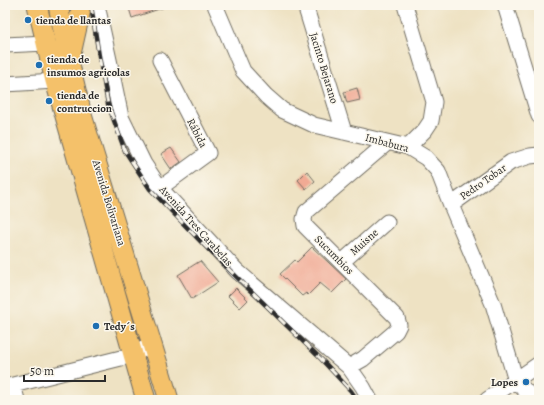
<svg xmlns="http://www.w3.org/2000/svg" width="544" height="405" viewBox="0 0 544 405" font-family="Alegreya,serif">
<rect width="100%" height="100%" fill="#fbf7ec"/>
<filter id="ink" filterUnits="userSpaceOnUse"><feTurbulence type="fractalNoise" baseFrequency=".025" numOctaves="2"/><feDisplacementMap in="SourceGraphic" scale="8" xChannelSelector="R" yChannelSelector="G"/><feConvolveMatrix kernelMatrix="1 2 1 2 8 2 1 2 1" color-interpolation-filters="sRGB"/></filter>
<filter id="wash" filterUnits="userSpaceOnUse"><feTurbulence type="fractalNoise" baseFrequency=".012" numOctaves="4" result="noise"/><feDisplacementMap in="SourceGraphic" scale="16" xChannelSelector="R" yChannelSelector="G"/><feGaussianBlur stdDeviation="0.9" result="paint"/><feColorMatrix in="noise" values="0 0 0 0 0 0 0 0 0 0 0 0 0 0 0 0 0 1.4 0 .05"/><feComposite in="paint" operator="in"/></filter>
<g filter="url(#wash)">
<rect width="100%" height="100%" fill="#eee2c3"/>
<g id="blocks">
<!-- building -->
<path fill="#f1aa94" d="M128,5h37v2l-33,11z
M357,88l3,12 -13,3 -3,-11z
M171,148l10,14 -10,7 -10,-15z
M307,171l8,10 -9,8 -8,-9z
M312,247l34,32 -14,14 -12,-10 -12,12 -2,-2 -4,3 -22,-22 15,-14 2,2z
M200,261l18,21 -26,17 -14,-24z
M236,288l12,12 -8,8 -12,-12z"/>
</g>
</g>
<g filter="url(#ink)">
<use href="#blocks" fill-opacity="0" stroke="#6f6b60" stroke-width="1"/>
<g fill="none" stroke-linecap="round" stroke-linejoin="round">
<!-- minor casing -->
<g stroke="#6f6b60" stroke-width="17">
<path id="minor" d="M97,5l14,64 10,48 23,47 16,24 77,83 112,96 14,20 7,13
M215,5l28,66 23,25 16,14 32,15 94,22 18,11 12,13 13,34 42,99 23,77 18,19
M305,5l39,127
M405,5l29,97 -3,19 -6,9 -17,17
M505,5l34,111
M5,45l41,-2
M160,60l48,93 -48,35
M5,84l50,-3
M451,205l60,-43 19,-6 9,-1
M342,262l45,-40
M349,367l14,-8 33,-28 3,-6 -2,-7 -92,-92 -1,-7 2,-7 81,-69
M13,385l4,15
M5,387l128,-32 19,-11
M487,400l52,-36"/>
</g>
<!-- major casing -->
<g stroke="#6f6b60" stroke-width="21">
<path id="major" d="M37,5l18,76 91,319
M58,5l11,56 13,54 87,285
M71,54l11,-49"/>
</g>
<!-- minor -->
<use href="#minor" stroke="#fff" stroke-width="15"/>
<!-- major -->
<use href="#major" stroke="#f4c16a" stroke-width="19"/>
<!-- rail casing -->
<g stroke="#2b2b2b" stroke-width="4.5">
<path id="rail" d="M91,5l8,51 9,48 17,47 25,38 55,57 116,113 30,32 6,9"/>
</g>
<!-- rail -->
<use href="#rail" stroke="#fbf7ec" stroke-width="3" stroke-dasharray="9" stroke-linecap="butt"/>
</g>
</g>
<!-- markers -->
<g fill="#1f6fb2" stroke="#fbf7ec" stroke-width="1.5">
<circle cx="28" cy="20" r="4"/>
<circle cx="39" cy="65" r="4"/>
<circle cx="49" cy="101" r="4"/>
<circle cx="96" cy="326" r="4"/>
<circle cx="526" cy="382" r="4"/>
</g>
<g text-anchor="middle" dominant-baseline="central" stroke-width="3" stroke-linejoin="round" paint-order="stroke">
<!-- poi labels -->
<g font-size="11" font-weight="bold" fill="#2b2b2b" stroke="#fbf7ec" text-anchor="start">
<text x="36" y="20">tienda de llantas</text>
<text x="47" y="59">tienda de<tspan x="47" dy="13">insumos agricolas</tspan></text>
<text x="57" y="95">tienda de<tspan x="57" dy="13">contruccion</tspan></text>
<text x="104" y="326">Tedy´s</text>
<text x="518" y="382" text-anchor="end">Lopes</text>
</g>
<!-- street labels -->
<g font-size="11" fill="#2b2b2b" stroke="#fbf7ec">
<text transform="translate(324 68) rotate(73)">Jacinto Bejarano</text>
<text transform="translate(197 133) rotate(63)">Rábida</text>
<text transform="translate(387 143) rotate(15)">Imbabura</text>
<text transform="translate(483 182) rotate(-35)">Pedro Tobar</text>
<text transform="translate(109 203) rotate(73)">Avenida Bolivariana</text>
<text transform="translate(196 226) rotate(48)">Avenida Tres Carabelas</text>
<text transform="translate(364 242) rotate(-42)">Muisne</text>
<text transform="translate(334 255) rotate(45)">Sucumbios</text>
</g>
</g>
<!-- margin -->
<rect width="544" height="405" fill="none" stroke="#fbf7ec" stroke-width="20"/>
<!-- scale -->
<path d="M24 375v6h81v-6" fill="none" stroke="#2b2b2b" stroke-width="2"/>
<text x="30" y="375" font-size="12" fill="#2b2b2b" stroke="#fbf7ec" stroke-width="3" paint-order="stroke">50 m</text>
</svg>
